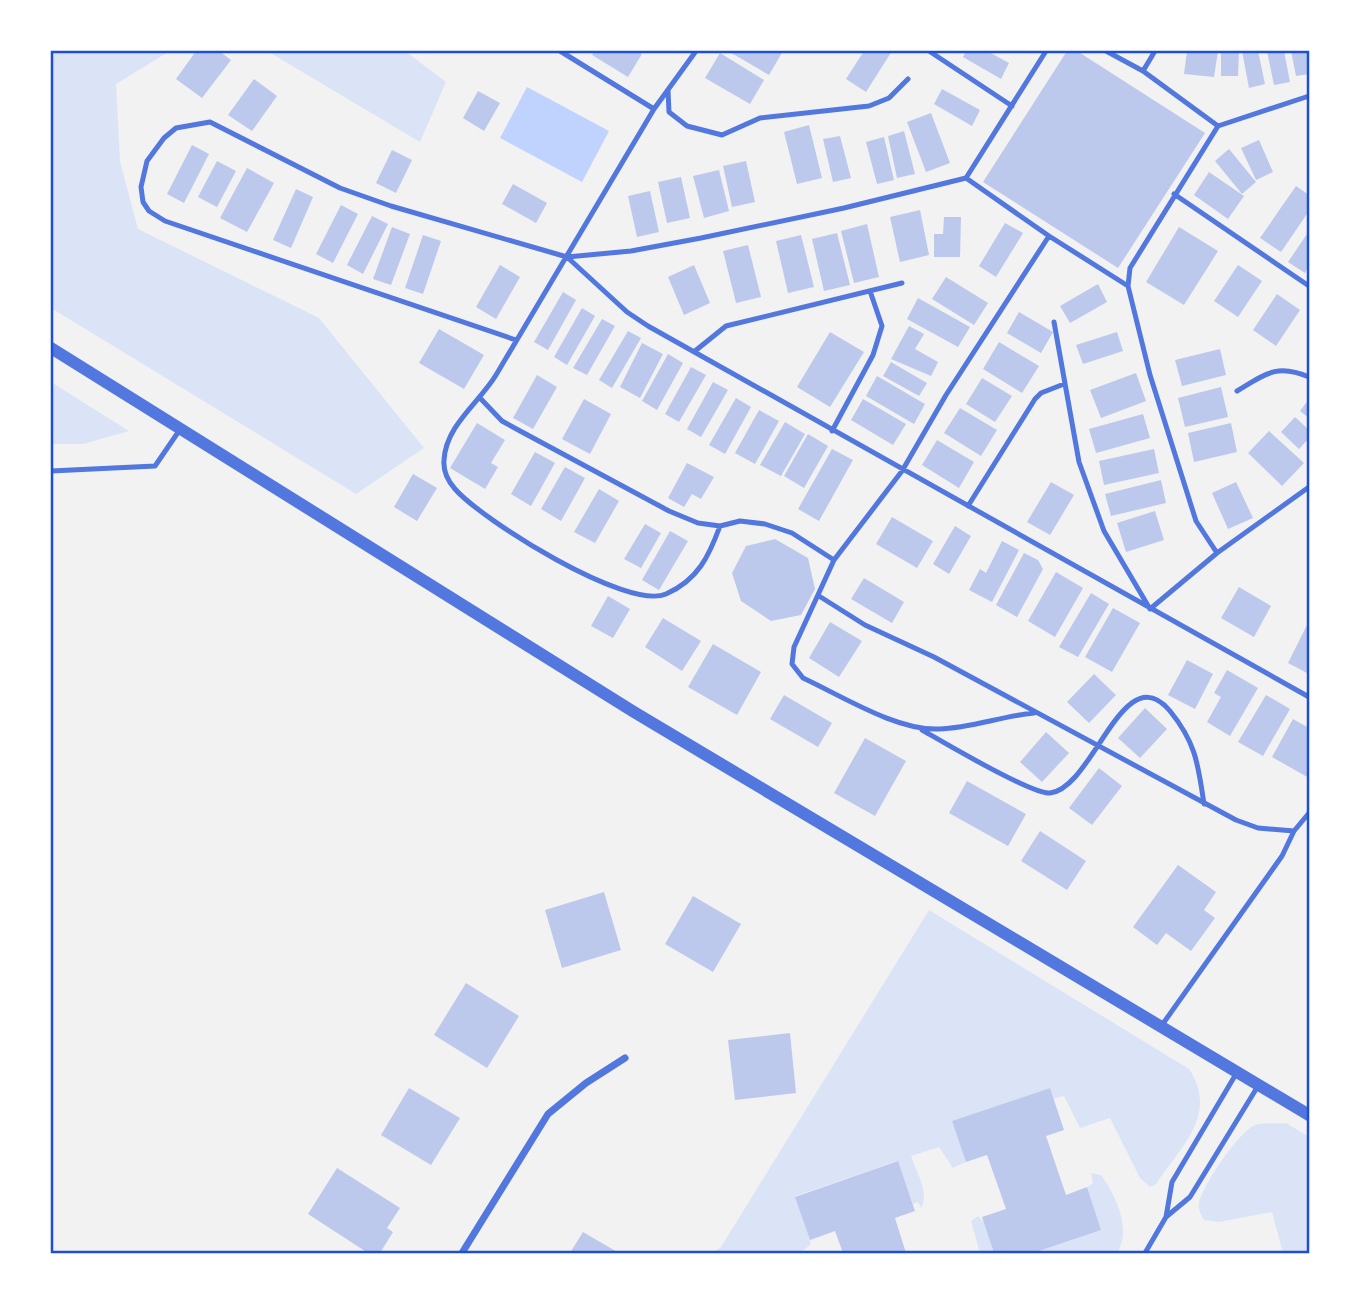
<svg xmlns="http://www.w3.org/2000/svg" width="1360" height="1304" viewBox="0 0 1360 1304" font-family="Cabin,sans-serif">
<rect width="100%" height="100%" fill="#f2f2f2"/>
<!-- green -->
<path fill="#dbe4f7" d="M51,51h119l-54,33 4,77 18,68 181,89 105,130 -68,46 -305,-186z
M267,51h138l41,31 -26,60z
M51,382l78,49 -46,13h-32z
M929,910l260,159c30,45 -8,78 -33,115l-6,3 -10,-9 -30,-60 -30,10 -16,-32 -11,3 -3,-11 -97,33 13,41 -13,6 -14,-21 -28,9c5,15 19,38 10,52l-3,-6 -5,2 -16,-43 -101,35 15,48 -11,9h-88l9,-6z
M1286,1123l23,14v116h-26l-11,-41 -53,10 -15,-2c-3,-5 -6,-10 -5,-16 2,-17 38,-69 54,-78 8,-4 24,-2 33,-3z
M1091,1173l10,2c15,20 31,55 16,78h-84l67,-23 -13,-43 6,-4z
M978,1216l6,6 10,31h-14l-9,-32z"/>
<!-- water -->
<path fill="#bfd3fe" d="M527,87l82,44 -27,51 -82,-44z"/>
<!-- building -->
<path fill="#bdc9ec" d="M196,51h23l12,9 -29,38 -26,-19z
M595,51h40l7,3 -14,23 -36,-22z
M728,51h55l-14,24z
M864,51h28l-26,41 -20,-13z
M966,51h21l22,12 -8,16 -38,-22z
M1067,51h10l128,82 -87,135 -135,-86z
M1187,51h31l-4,26 -30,-3z
M1221,51h18l-1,25h-17z
M1242,51h16l7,33 -16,4z
M1267,51h17l6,31 -16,3z
M1291,51h16l2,23 -13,2z
M720,53l44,27 -14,24 -45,-26z
M254,79l23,17 -25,35 -24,-16z
M942,89l38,21 -8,16 -38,-22z
M478,91l22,12 -16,28 -21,-13z
M931,113l19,50 -24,9 -19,-50z
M809,125l13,53 -25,6 -13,-52z
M904,131l11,43 -18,4 -9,-42z
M840,136l11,42 -18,4 -10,-43z
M884,137l10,43 -17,4 -11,-42z
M1259,140l14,32 -17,8 -15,-32z
M192,145l17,9 -25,49 -17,-9z
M1229,149l27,33 -14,12 -27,-33z
M392,150l20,10 -16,33 -20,-10z
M217,161l19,10 -19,36 -19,-10z
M746,161l9,41 -23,5 -9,-41z
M247,168l27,15 -27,49 -27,-14z
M719,170l10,41 -25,7 -11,-42z
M1209,172l35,24 -16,23 -34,-24z
M681,177l9,41 -23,5 -9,-41z
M513,184l34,19 -11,20 -34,-19z
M1296,186l13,9v16l-28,41 -21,-14z
M296,189l17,8 -22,51 -18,-8z
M650,191l9,41 -22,5 -9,-41z
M341,205l17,9 -25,49 -17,-9z
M920,210l9,45 -29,7 -10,-45z
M372,216l16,8 -25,50 -16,-9z
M944,217h17l-1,40h-26v-23h9z
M1005,223l18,10 -27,44 -17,-11z
M867,224l12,53 -25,6 -13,-52z
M392,227l18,7 -19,51 -18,-6z
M1179,227l39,24 -34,54 -38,-23z
M1309,231v35l-4,7 -17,-11z
M837,233l13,52 -26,6 -12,-52z
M423,235l18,6 -18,53 -18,-6z
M801,235l13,52 -26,6 -12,-52z
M748,245l13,52 -25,6 -13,-52z
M500,265l20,12 -24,42 -20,-12z
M694,265l16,38 -26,12 -16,-38z
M1238,265l24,16 -24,36 -24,-16z
M946,277l42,26 -14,22 -42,-26z
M1098,284l9,18 -37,21 -10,-17z
M563,292l13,8 -28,50 -14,-8z
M1277,294l23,16 -24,36 -23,-16z
M918,298l52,29 -12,20 -51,-28z
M582,308l13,8 -28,49 -13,-8z
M1019,312l34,20 -12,21 -34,-20z
M602,319l13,7 -28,49 -14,-7z
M909,326l15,8 -9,15 23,13 -7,14 -40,-17z
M439,329l45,26 -20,34 -45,-26z
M628,331l13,7 -29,50 -13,-8z
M830,332l34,20 -34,55 -33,-20z
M1117,332l6,19 -40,13 -7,-19z
M999,342l40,24 -17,27 -39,-24z
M642,343l21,11 -23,44 -20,-11z
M1220,349l6,26 -44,11 -7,-26z
M668,354l15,9 -26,47 -15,-9z
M891,362l36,21 -8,13 -36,-20z
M691,367l15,8 -27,47 -14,-8z
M1136,373l10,28 -45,17 -11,-28z
M537,375l20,12 -24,42 -20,-11z
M877,376l48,28 -11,20 -48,-28z
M982,378l30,18 -17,26 -29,-18z
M713,382l15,8 -27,47 -14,-8z
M1221,387l7,30 -43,10 -7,-29z
M736,398l15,9 -26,47 -16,-9z
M584,399l27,15 -21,40 -28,-15z
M863,399l43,25 -13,21 -42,-25z
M1309,399v19l-9,-7z
M960,408l37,22 -16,26 -37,-23z
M759,410l20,11 -24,43 -20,-11z
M1143,414l7,24 -54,15 -7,-24z
M1295,417l14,13v8l-10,11 -18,-17z
M785,422l20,12 -24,42 -21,-11z
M477,423l28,17 -14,23 7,4 -13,22 -35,-21z
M1231,423l6,29 -43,10 -6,-29z
M1269,431l35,32 -22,23 -34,-33z
M808,434l20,12 -24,42 -20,-12z
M937,440l37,22 -15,26 -37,-23z
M832,449l21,11 -34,61 -21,-12z
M1154,449l5,24 -55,12 -5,-24z
M535,452l20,11 -24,43 -20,-12z
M687,463l27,14 -13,22 -9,-5 -8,13 -16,-9z
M565,467l20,11 -24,43 -20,-12z
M413,474l24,14 -20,33 -23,-14z
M1161,480l5,23 -55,13 -6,-22z
M1051,482l23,13 -24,40 -23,-13z
M1236,482l17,36 -25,11 -16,-36z
M599,489l20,12 -24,42 -21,-11z
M1155,511l9,29 -38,12 -9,-29z
M892,517l41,24 -16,27 -41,-24z
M645,524l16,9 -20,35 -17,-9z
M955,526l16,10 -22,38 -16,-10z
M670,531l18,10 -29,49 -17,-10z
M775,539l33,19 7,31 -14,26 -30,6 -30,-20 -9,-28 14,-27z
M1002,541l17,9 -27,52 -23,-12 11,-21 6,4z
M1024,553l14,7 5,9 -26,48 -21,-12z
M1056,572l27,16 -28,49 -27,-16z
M864,578l40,24 -12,21 -41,-24z
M1239,587l32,19 -17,31 -33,-19z
M1091,593l18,11 -31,53 -19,-10z
M608,596l22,13 -17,29 -22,-12z
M1113,608l27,15 -28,49 -27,-15z
M663,618l38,23 -19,30 -37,-24z
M1309,621v53l-21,-11z
M830,622l32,19 -23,36 -30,-19z
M713,644l48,28 -24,43 -49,-28z
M1187,660l26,14 -18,35 -27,-14z
M1227,670l31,18 -28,48 -23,-14 14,-25 -7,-4z
M1094,674l22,21 -27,28 -22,-21z
M784,695l48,28 -14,24 -48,-28z
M1266,695l24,14 -27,47 -25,-14z
M1145,708l22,21 -27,29 -22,-20z
M1293,719l16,9v50l-37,-21z
M1046,732l23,21 -27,29 -22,-20z
M865,738l41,23 -31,55 -41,-23z
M1099,768l23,18 -30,39 -23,-17z
M967,781l59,33 -18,32 -59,-33z
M1040,831l46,30 -19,29 -46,-29z
M1178,865l38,27 -12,18 11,8 -24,33 -25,-18 -9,12 -24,-18z
M604,892l17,58 -59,18 -17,-58z
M693,896l48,28 -28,48 -48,-28z
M466,983l53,33 -32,52 -53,-33z
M790,1033l6,60 -61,7 -7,-60z
M409,1088l51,30 -29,47 -50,-30z
M1050,1088l14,42 -18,6 20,59 21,-8 14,43 -68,23h-39l-12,-36 24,-8 -19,-54 -21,7 -14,-41z
M898,1161l17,50 -20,7 11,35h-63l-8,-22 -25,9 -15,-43z
M337,1168l63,40 -13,20 6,4 -13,21h-12l-60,-39z
M583,1232l36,21h-49z"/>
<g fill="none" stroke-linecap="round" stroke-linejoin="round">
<!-- service -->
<path stroke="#5277de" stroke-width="5" d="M560,51l94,58
M696,51l-42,58 -158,266c-17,28 -50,50 -52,85 -1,11 4,21 11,29 27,31 172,122 211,105 32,-14 43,-38 54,-68
M929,51l83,55
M1143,71l12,-20
M668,90l1,22 18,14 35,9 38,-17 109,-12 20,-8 19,-19
M1218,126l91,-30
M966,178l83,58 79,50 2,-18 88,-142 -75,-55 -37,-20
M966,178l80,-127
M1174,194l135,92
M567,257l60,55 21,14 661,371
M1128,286l22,89 46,146 21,32
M1054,322l25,140 25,69 46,78 67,-56 92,-66
M516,340l-351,-119 -16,-10 -6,-9 -2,-15 6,-26 17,-23 12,-10 34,-6 130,66 51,18 176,51 64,-6 70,-13 143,-30 122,-30
M695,351l31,-25 176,-43
M1237,391c28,-17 40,-28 72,-14
M481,399l21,22 20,11 147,79 29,12 22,3 20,-5 25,3 27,9 42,27
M832,431l41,-76 9,-29 -12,-35
M51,471l104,-5 26,-38
M968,506l67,-107 6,-6 23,-9
M819,596l46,29 69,32 302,163 22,8 36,3 15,-18
M1034,713c-32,3 -63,15 -95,16 -42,2 -97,-33 -136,-51l-11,-14 2,-17 40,-87 68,-89 44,-76 103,-159
M922,730c21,12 110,65 128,63 44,-5 73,-138 120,-82 26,32 28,53 34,93
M1162,1025l120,-169 12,-25
M1166,1217l24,-20 68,-111
M1145,1253l21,-36 6,-35 64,-108"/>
<!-- minor -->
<path stroke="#5277de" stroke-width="7" d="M462,1253l86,-139 38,-31 39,-25"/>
<!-- tertiary -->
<path stroke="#5277de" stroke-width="12" d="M51,348l583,364 675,403"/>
</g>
<!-- border -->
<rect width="1360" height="1304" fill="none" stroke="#ffffff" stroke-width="105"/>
<rect x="52" y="52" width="1256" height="1200" fill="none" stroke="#1d4ed8" stroke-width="2.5"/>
</svg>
